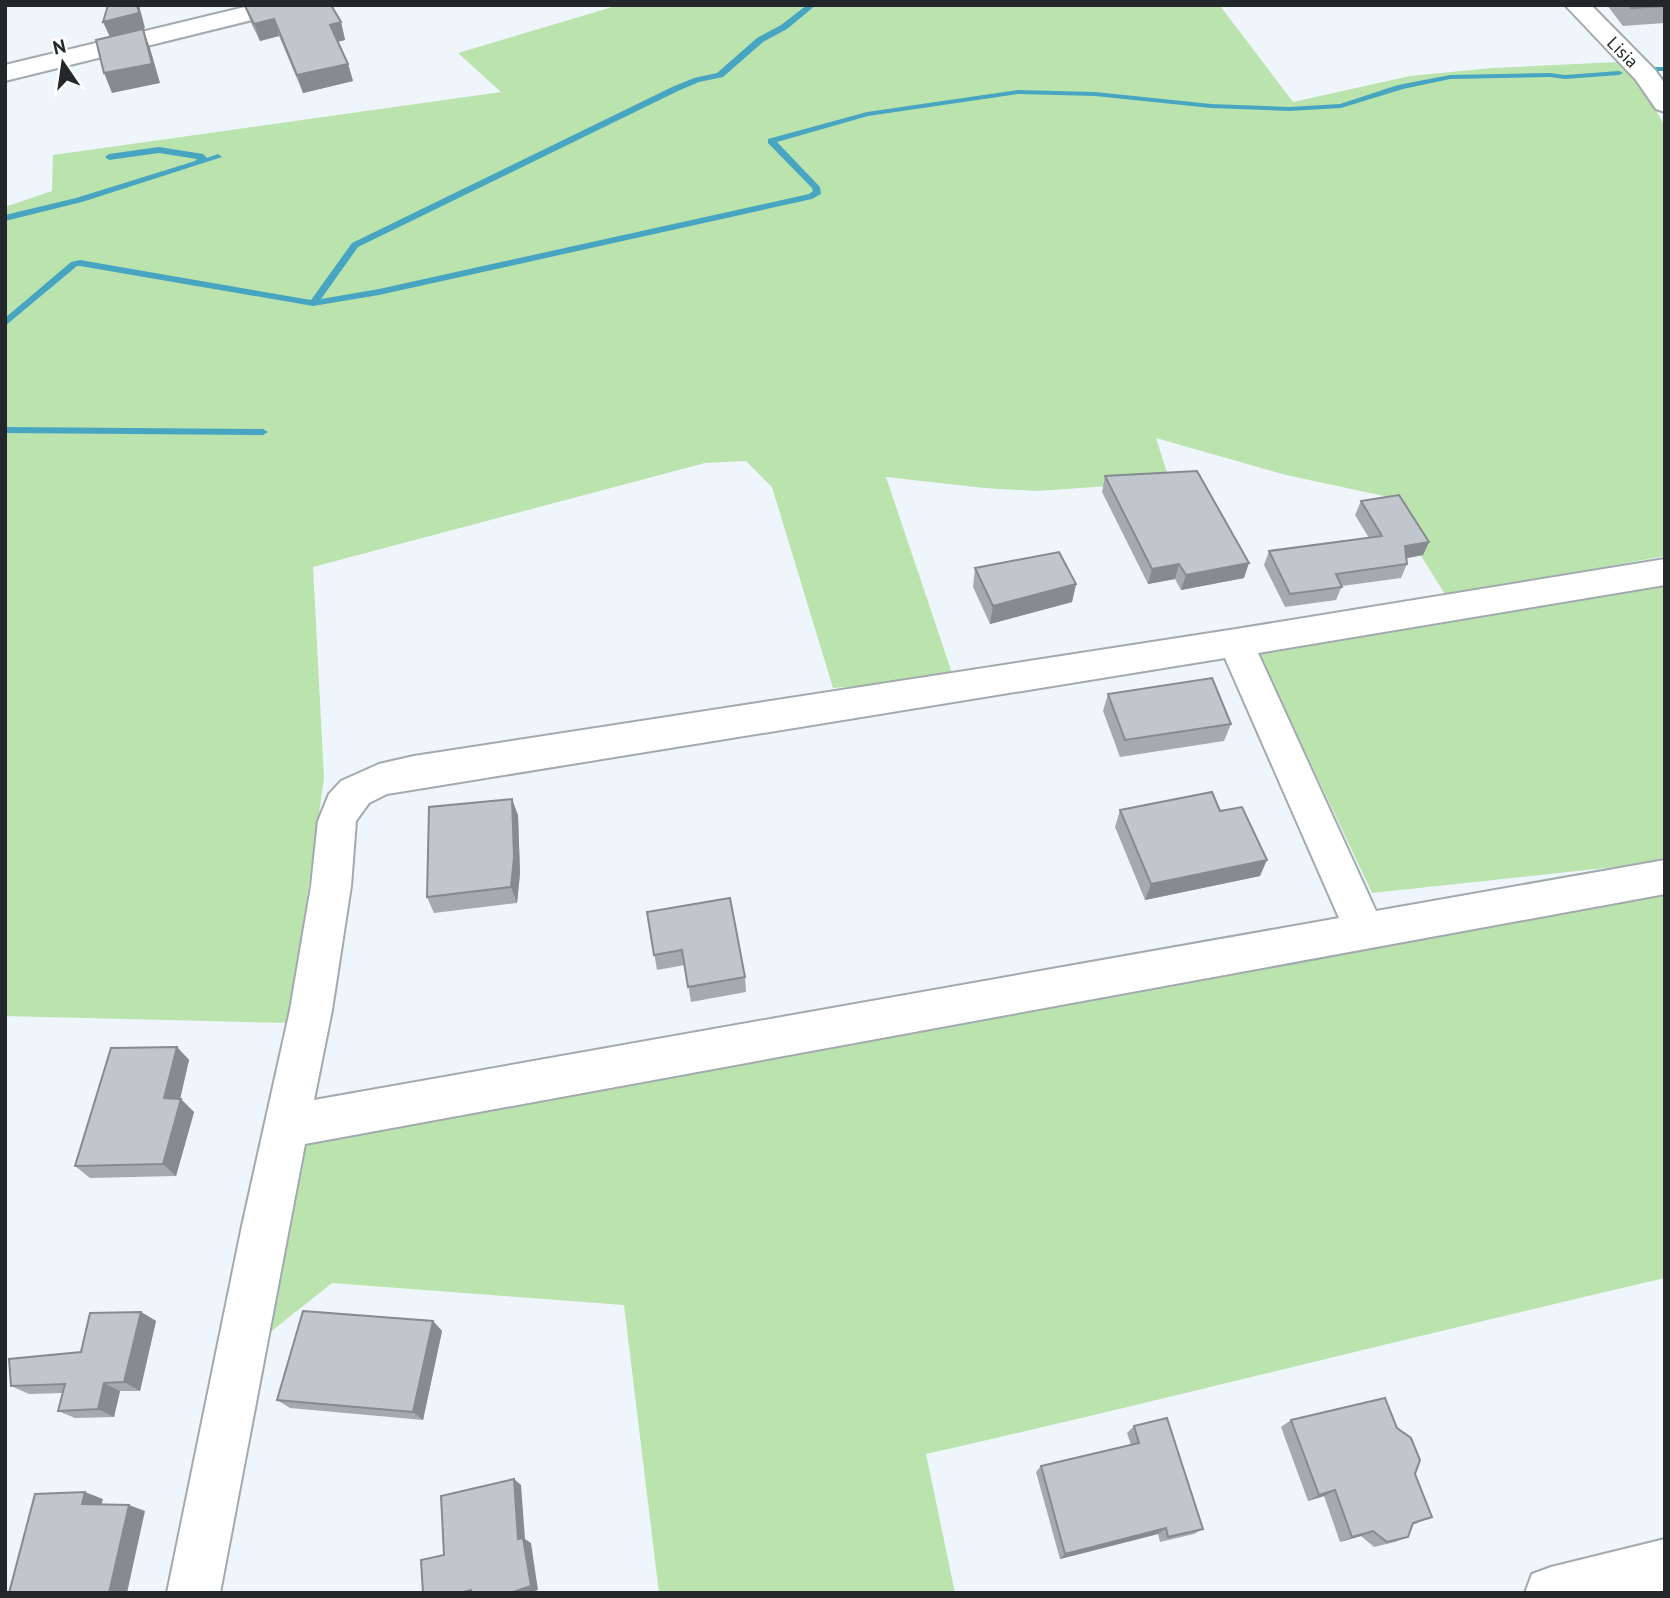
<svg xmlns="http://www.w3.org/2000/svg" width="1670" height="1598" viewBox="0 0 1670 1598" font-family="'PT Sans',sans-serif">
<rect width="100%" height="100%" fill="#eef6fc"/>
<!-- green -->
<path fill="#bae3ad" d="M619,5h607l-5,2 72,95 117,-26 82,-8 126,-6 21,20 26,44v430l-219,40 -62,-100 -98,-21 -130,-37 14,44 -134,9 -52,-3 -98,-11 68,202 -121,9 -61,-201 -26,-26 -41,2 -392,104 11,211 -35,245 -284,-7v-809l47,-16 1,-36 448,-63 -43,-39z
M1665,579v279l-42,8 -251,27 -113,-239 221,-44z
M1665,890v388c-247,57 -492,120 -739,176l29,139h-296l-35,-288 -292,-22 -63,50 33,-190z"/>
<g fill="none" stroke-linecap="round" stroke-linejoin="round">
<!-- stream -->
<path fill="#47a5c2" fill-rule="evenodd" d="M807,5h9l-29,24 -24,13 -40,35 -24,5 -21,9 -320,156 -37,52 58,-10 430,-95 4,-3 -1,-3 -44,-45v-4l99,-27 151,-22 77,2 116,12 78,3 51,-3 58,-19 52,-10 100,-2 15,2 54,-4 4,2 -4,2 -54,4 -15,-2 -100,2 -47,10 -62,19 -52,3 -78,-3 -116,-12 -77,-2 -150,22 -91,26 43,45 1,7 -9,5 -433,96 -66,11 -233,-40h-3l-72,60v-8l66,-56 9,-2 231,40 41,-57 320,-156 22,-9 23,-5 40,-35 24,-13z
M1648,67h17v4h-17z
M159,147l44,7 4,4 11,-4 4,3 -140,45 -77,19v-6l71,-17 119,-37 2,-2 -38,-6 -50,7 -4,-3 4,-3z
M5,427l258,2 5,3 -5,3 -258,-2z"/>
<!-- minor casing -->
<g stroke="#a2aaaf" stroke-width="4">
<path id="minor" d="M253,5h43l-3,5 -288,71v-16z
M1565,5h26l64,65 10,14v28l-9,-3 -20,-29z
M1665,559v26l-407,68 118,258 289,-51v34l-1360,250 -85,449h-53l75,-367 48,-216 21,-124 7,-65 11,-27 12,-13 38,-17 35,-8 822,-127zM1225,658l114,260 -1025,182 18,-90 19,-124 5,-65 13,-18 18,-9z
M1665,1539v52l-140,2 7,-19 19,-7z"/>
</g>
<!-- minor -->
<use href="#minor" fill="#fff" fill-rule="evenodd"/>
</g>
<!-- wall -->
<path fill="#a4abb0" d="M1607,5h58v18l-42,3z
M245,6l96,16 4,18 -7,2 10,22 5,17 -50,12 -24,-57 -19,5 -9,-18z
M1105,476l139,102 -63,12 -6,-11 -27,5 -46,-92z
M1361,501l68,41 -6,13 -17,3 1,6 -6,14 -59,8 -6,14 -51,7 -21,-42 5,-14 100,-13 -14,-23z
M975,568l101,16 -4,18 -82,22 -17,-37z
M1108,694l123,30 -7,17 -104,16 -17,-46z
M1120,810l100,1 40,65 -115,24 -30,-73z
M518,815l2,58 -3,30 -83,10 -7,-16z
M647,912l98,65 1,15 -55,10 -6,-37 -28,5z
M177,1047l12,13 -9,39 14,13 -18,64 -86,2 -15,-12z
M141,1312l15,9 -16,70h-20l-6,26 -39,1 -17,-7 5,-18 -34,1 -18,-8 70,-34z
M433,1321l9,10 -19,89 -133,-12 -13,-8z
M1291,1420l124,54 3,49 -6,2 -4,12 -13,5 -21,5 -13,-11 -21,6 -16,-46 -16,5 -27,-74z
M1134,1426l69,103 -9,5 -34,8 -2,-8 -98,25 -24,-87 5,-6 90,-21 -4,-12z"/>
<!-- shaded-wall -->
<path fill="#868b90" d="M137,5h2l6,23 -2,1 7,19 10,35 -48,10 -8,-20 6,-36 -7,-15z
M274,19l5,17 -19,5 -6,-17z
M341,22l4,18 -10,2 -5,-17z
M348,64l5,17 -50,12 -6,-18z
M1429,542l-6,13 -25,5 7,-14z
M1249,563l-5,15 -63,12 5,-15z
M1179,564l-4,15 -27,5 4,-15z
M1076,584l-4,18 -82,22 3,-18z
M512,799l6,16 2,58 -3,30 -6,-16z
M1267,860l-7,16 -115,24 6,-16z
M177,1047l12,13 -12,52 -13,-14z
M181,1099l13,13 -18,64 -13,-12z
M141,1312l15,9 -16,70 -16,-9z
M433,1321l9,10 -19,89 -10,-8z
M104,1383l16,8 -6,26 -16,-8z
M514,1479l7,6 4,54 6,4 7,47 -8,3h-20l8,-54z
M1335,1490l-11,6 -16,5 11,-6z
M85,1492l18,7 -3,11 -18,-6z
M129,1505l16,6 -18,82h-18z
M1166,1528l-8,6 -98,25 5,-5z
M1373,1531l-12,5 -21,6 12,-5z"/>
<!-- building -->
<path fill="#bfc7cd" stroke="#868b90" stroke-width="2" d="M108,5h29l2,8 -36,9z
M248,5h83l10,17 -11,3 18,39 -51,11 -23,-56 -20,5 -9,-18z
M1629,5h36v1l-34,2z
M143,29l9,35 -48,9 -8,-33z
M1197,471l52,92 -63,12 -7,-11 -27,5 -47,-93z
M1399,495l30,47 -24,4 2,18 -71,10 6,13 -52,7 -21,-43 113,-15 -21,-35z
M1059,552l17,32 -83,22 -18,-38z
M1212,678l19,46 -106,16 -17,-46z
M1212,792l8,19 22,-4 25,53 -116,24 -31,-74z
M512,799l2,58 -3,30 -84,10 2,-90z
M730,898l15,79 -57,10 -6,-37 -28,5 -7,-43z
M177,1047l-13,51 17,1 -18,65 -88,2 36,-118z
M303,1311l130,10 -20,91 -136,-12z
M141,1312l-17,70 -20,1 -6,26 -40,2 7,-27 -54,2 -2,-27 72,-7 9,-39z
M1385,1398l12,30 14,10 9,22 -5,14 17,43 -19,6 -5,14 -21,5 -14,-11 -21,6 -17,-47 -16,5 -28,-75z
M1167,1418l36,111 -35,8 -2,-9 -101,26 -24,-88 98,-23 -5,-17z
M514,1479l4,60 5,-1 8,48 -21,7h-39v-3l-12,3h-36l-2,-33 23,-5 -3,-59z
M85,1492l-3,12 47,1 -20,88h-100l26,-99z"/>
<g text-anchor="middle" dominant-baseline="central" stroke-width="5" stroke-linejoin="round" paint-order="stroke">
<!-- far-street labels -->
<g font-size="18" fill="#24272a" stroke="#fff">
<text transform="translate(1623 52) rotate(45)">Lisia</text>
</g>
</g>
<!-- border -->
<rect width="1670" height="1598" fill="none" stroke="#24272a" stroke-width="14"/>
<!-- north arrow -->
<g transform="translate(63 63) rotate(347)" stroke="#ffffff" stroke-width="5" paint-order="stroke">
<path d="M0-5L12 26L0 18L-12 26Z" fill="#24272a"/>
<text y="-10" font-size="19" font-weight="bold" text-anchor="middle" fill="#24272a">N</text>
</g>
</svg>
